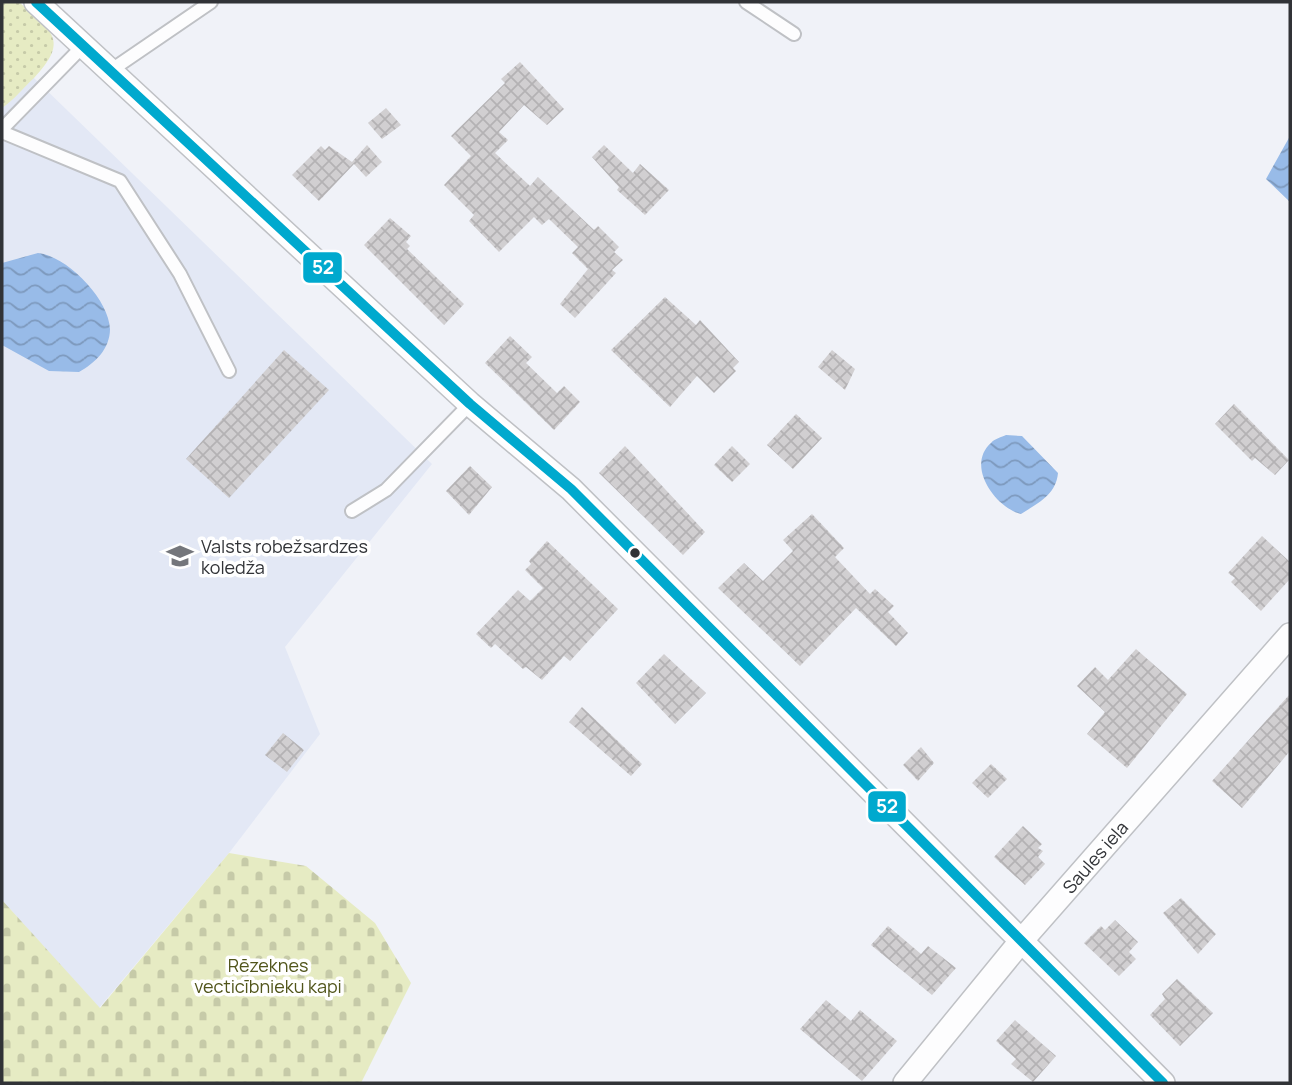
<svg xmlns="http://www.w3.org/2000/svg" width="1292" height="1085" viewBox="0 0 1292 1085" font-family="Manrope,sans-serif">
<defs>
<pattern id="green-dots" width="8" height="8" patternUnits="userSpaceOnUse" patternTransform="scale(1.75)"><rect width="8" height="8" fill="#e6ebc3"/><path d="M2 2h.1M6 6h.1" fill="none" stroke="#c6caa8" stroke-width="1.8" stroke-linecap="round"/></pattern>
<pattern id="cemetery-stones" width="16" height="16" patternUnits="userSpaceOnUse" patternTransform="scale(1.75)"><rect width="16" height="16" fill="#e6ebc3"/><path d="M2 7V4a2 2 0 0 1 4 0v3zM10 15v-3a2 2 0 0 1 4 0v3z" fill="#c6caa8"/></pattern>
<pattern id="water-waves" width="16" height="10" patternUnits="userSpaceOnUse" patternTransform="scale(1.75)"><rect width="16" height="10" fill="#98bbe8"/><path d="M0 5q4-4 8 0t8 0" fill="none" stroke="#7d99bd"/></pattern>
<pattern id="building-cross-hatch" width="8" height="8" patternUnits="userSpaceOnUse" patternTransform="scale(1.75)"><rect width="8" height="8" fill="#d1cfd1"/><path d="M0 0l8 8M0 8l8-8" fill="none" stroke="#b4b2b4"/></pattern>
</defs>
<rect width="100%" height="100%" fill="#f0f2f8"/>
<!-- built -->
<path fill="#e3e8f5" d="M2,47l430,417 -147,183 35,87 -91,119 -130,155 -97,-108z"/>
<!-- green -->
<path fill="url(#green-dots)" d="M2,2h17c33,29 51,38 15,76 -11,10 -20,22 -32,30z"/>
<!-- cemetery -->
<path fill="url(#cemetery-stones)" d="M229,853l77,13 69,57 36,60 -50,100h-359v-183l98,108z"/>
<!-- water -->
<path fill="url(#water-waves)" d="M1290,136v66l-24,-23z
M38,253c29,3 71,46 72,76 0,20 -15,34 -31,43l-30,-1 -47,-26v-82z
M1006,435l16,1 36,37c-2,22 -20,30 -37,41 -25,-6 -56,-48 -30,-71 3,-4 11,-6 15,-8z"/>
<!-- building -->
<path fill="url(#building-cross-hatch)" d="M520,62l44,47 -17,16 -23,-20 -25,27 9,8 -13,13 35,33 8,-9 56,53 4,-4 21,21 -5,5 9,8 -11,10 4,3 -41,45 -15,-14 28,-35 -16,-16 6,-6 -29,-28 -7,6 -8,-8 -35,35 -30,-31 5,-6 -30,-30 27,-29 -20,-20 54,-53 -4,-4z
M386,108l15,17 -19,14 -14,-16z
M367,145l15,17 -16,15 -12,-13 -35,37 -27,-26 29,-29 4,4 4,-4 23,16z
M604,145l29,28 7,-9 29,26 -24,25 -28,-25 2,-3 -27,-30z
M390,218l21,18 -5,6 4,4 -3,3 57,55 -20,21 -80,-80z
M665,297l31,28 4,-5 39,42 -6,6 3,3 -22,22 -17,-17 -27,31 -59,-57z
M510,336l22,21 -6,6 31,30 7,-7 16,16 -26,28 -69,-67z
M284,350l45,40 -100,108 -43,-39z
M832,350l23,19 -10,21 -27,-23z
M1234,404l55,56 -14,15 -20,-17 -3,3 -37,-37z
M796,414l26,24 -29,31 -26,-24z
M625,446l80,86 -22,23 -84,-82z
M732,446l18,18 -18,18 -18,-17z
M470,466l22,21 -23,28 -23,-24z
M812,514l32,34 -9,9 35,37 5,-5 19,17 -6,6 20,21 -12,13 -40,-38 -56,58 -82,-78 26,-25 19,18 30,-30 -10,-11z
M1262,536l28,26v17l-29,32 -30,-29 4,-4 -7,-5z
M547,541l71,68 -48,52 -6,-5 -22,24 -16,-13 -3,2 -28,-25 -4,4 -15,-14 42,-44 12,11 13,-13 -18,-18 6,-6 -2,-3z
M1136,649l51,45 -60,74 -40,-34 18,-22 -28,-26 18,-19 13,13z
M664,654l42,39 -31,31 -39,-41z
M1290,694v57l-48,57 -30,-27z
M582,707l60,57 -11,12 -62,-54z
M283,733l21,17 -17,22 -22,-17z
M921,747l13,16 -16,18 -15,-16z
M991,764l16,15 -19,19 -16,-15z
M1023,826l19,18 -4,4 5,3 -5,6 7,7 -20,21 -31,-28z
M1181,898l35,36 -18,20 -35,-41z
M1115,920l23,22 -9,10 7,7 -17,17 -35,-33 17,-17 4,4z
M888,926l33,28 7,-8 28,22 -24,27 -61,-50z
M1177,979l36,34 -33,33 -30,-31 15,-16 -3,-5z
M826,1000l25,21 9,-11 37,31 -35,40 -62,-52z
M1015,1020l41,36 -23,26 -22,-18 5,-5 -20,-18z"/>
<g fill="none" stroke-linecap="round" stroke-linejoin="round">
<!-- service casing -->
<g stroke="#bfc1c5" stroke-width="16">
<path id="service" d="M746,2l48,32
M110,71l101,-69
M2,129l82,-84
M2,132l118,49 60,93 49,97
M352,511l34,-21 84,-86"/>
</g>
<!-- minor casing -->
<g stroke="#bfc1c5" stroke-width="26">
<path id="minor" d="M36,2l434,402 101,85 592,594
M905,1083l117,-143 268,-305"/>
</g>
<!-- service -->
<use href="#service" stroke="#fdfdfe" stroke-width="12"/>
<!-- minor -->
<use href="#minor" stroke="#fdfdfe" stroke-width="23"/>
<!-- bus-1 casing -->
<g stroke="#fff" stroke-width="16">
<path id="bus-1" d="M36,2l434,402 101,85 592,594"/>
</g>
<!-- bus-1 -->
<use href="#bus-1" stroke="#00a9ce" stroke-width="10"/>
</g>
<!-- icons -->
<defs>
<g id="university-bare" transform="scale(2.1)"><path d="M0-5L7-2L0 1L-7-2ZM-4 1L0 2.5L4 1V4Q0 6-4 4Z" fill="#74767b" stroke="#fff" stroke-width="2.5" paint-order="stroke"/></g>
</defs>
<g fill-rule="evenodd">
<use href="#university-bare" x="180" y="556"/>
</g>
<!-- markers -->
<circle fill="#313337" stroke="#fff" stroke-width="2.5" cx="635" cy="553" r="6"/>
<g text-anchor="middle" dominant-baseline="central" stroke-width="7" stroke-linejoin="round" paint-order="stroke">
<!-- poi labels -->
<g font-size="18" fill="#313337" stroke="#fff" text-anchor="start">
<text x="201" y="546">Valsts robežsardzes<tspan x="201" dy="21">koledža</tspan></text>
</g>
<!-- street labels -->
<g font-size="18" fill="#313337" stroke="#fff">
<text transform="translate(1095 857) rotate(-49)">Saules iela</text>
</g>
<!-- park labels -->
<g font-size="18" fill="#51551b" stroke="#fff">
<text x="268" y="965">Rēzeknes<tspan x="268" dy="21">vecticībnieku kapi</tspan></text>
</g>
</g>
<g stroke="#fff" stroke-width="2.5">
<rect x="302" y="251" width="41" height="33" rx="7" fill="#00a9ce"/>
<rect x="867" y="790" width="40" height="33" rx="7" fill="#00a9ce"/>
</g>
<g font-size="19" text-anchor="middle" font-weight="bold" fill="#fff">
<text x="323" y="274">52</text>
<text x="887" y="813">52</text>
</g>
<!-- border -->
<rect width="1292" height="1085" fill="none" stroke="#313337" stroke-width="7"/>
</svg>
